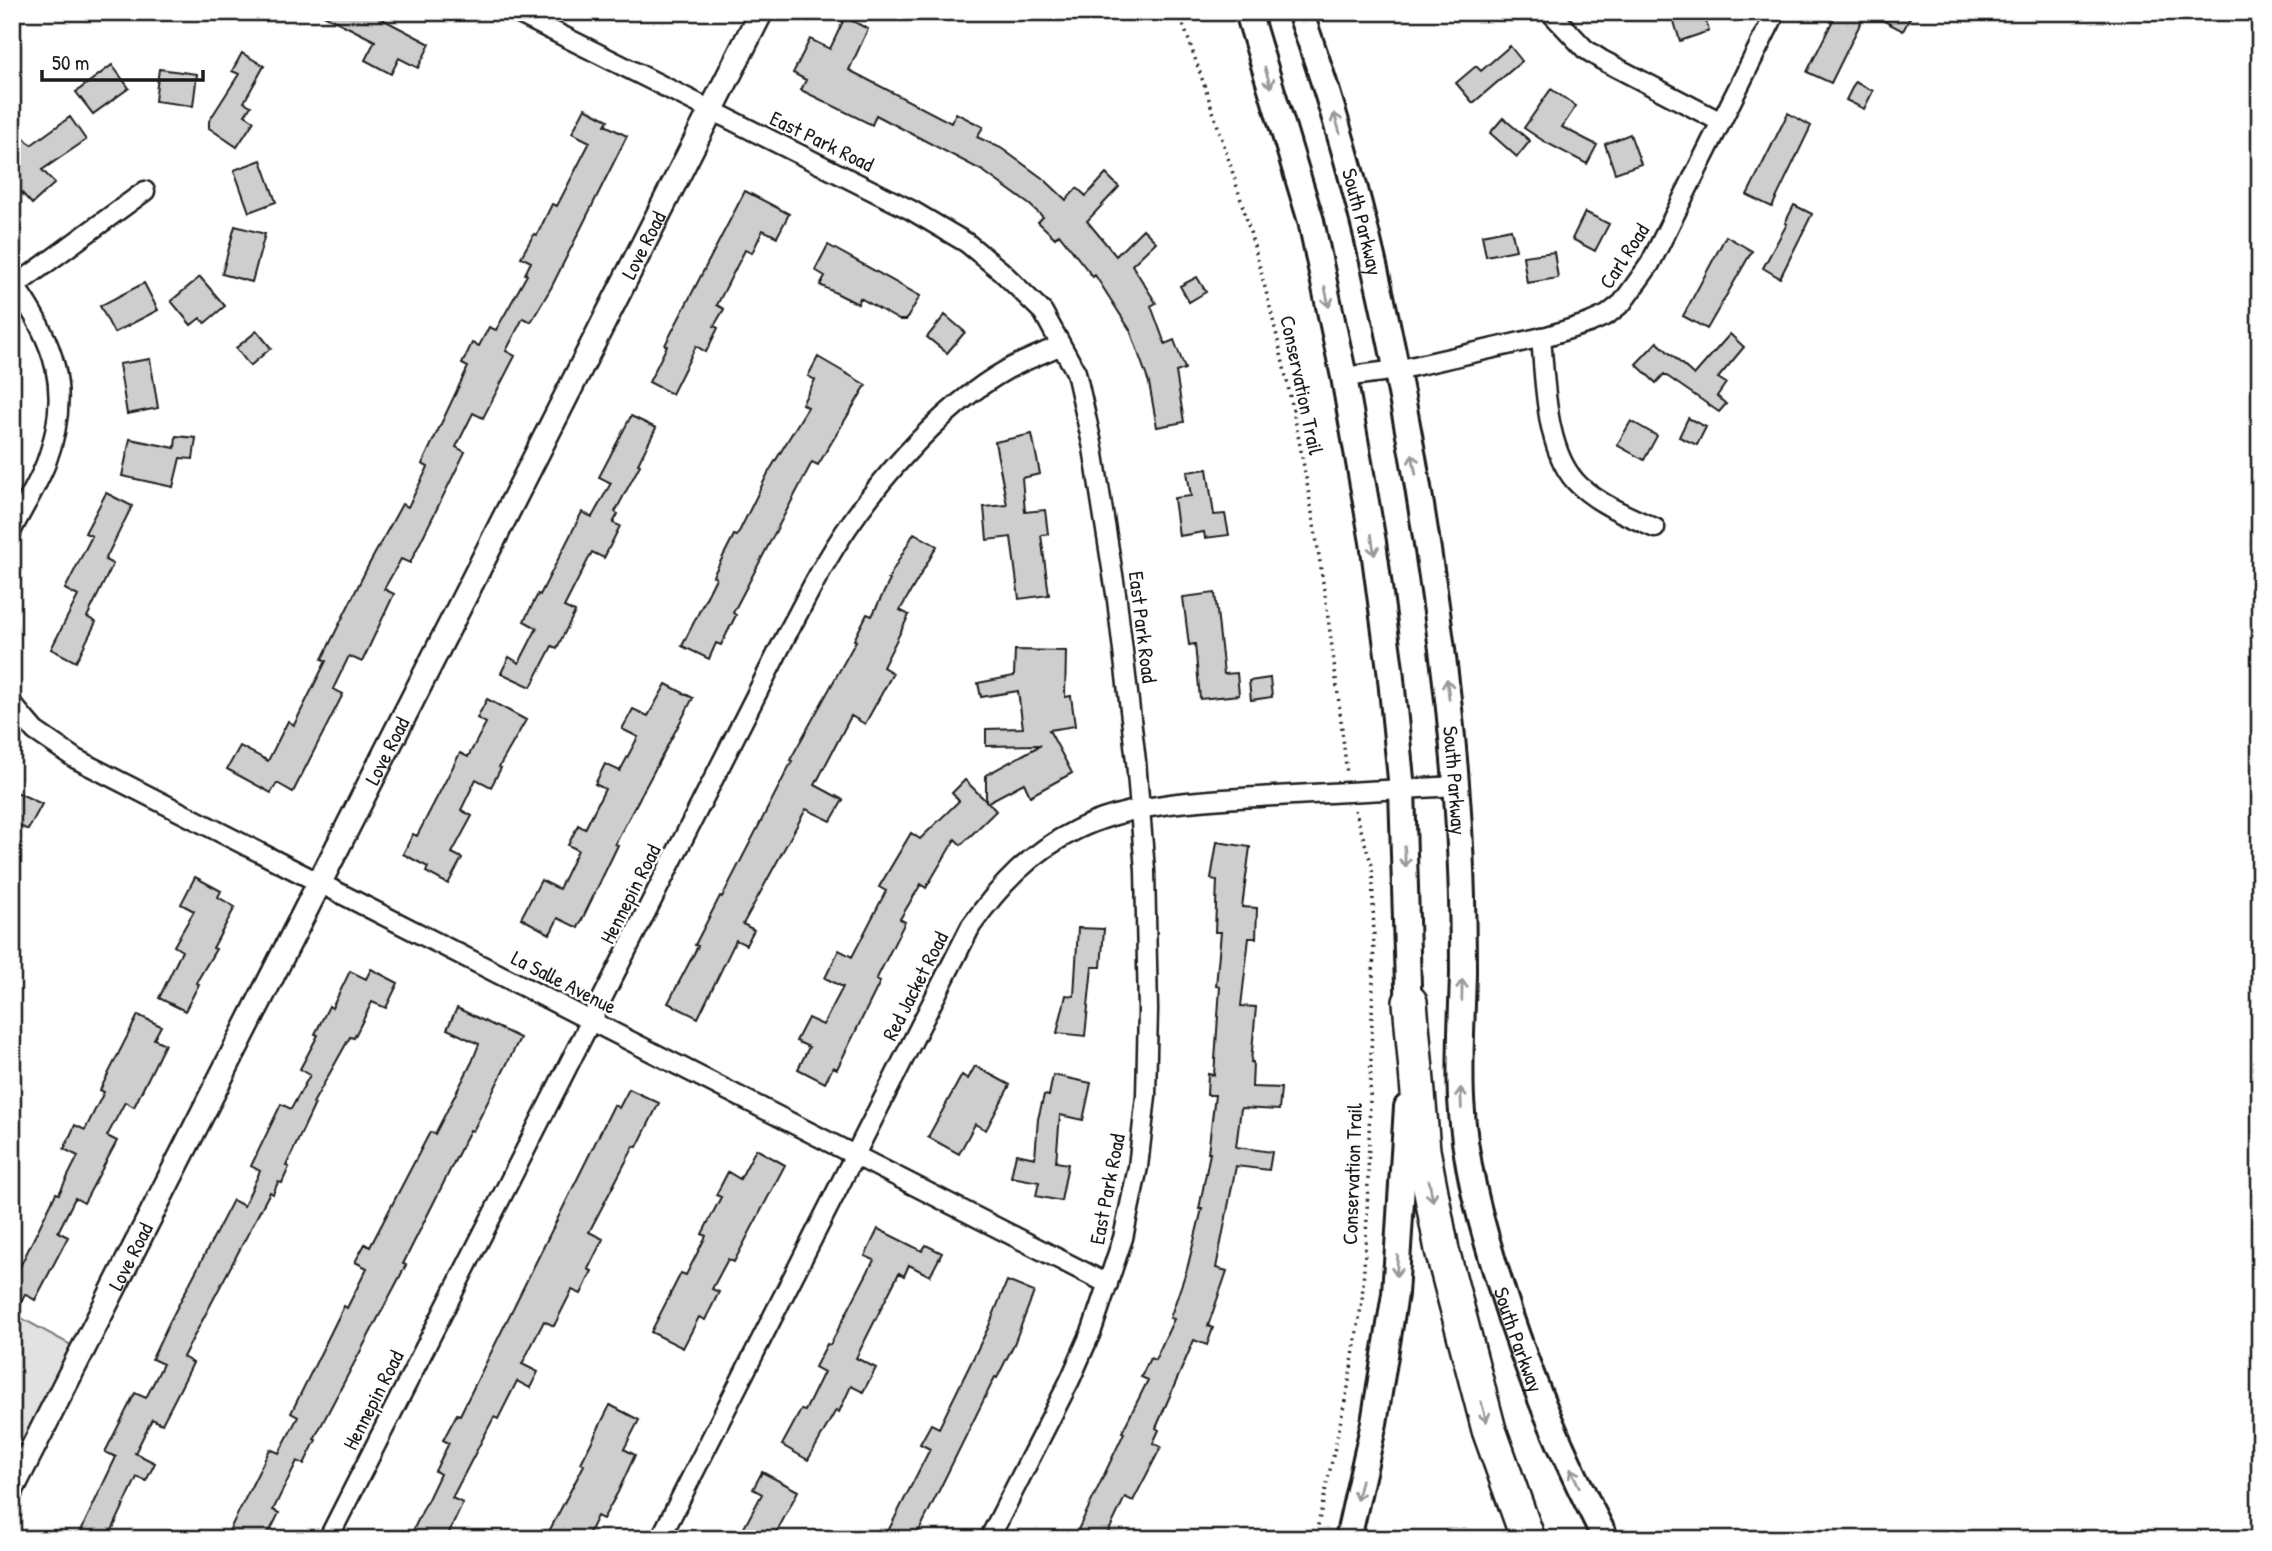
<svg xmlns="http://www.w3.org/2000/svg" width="2272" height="1551" viewBox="0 0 2272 1551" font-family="'Patrick Hand',sans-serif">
<rect width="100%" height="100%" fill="#fff"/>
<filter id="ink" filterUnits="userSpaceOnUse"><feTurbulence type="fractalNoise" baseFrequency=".0143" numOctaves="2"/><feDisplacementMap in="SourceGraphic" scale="14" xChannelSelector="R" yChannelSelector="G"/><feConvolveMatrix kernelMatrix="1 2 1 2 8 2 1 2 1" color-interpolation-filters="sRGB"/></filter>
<g filter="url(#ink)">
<!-- green -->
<path fill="#e2e2e2" stroke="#7f7f7f" stroke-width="2" d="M12,1313l59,32 -59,116z"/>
<!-- building -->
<path fill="#cecece" stroke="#1c1c1c" stroke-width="2" d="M318,12h51l61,32 -12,24 -19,-10 -8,16 -26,-14 10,-19z
M1671,12h32l6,19 -29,10z
M1837,12h29l-35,71 -24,-11z
M1867,12h46l-10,19z
M845,17l23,12 -19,41 102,53 5,-10 27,14 -6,10 24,11 44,32 21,20 11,-12 9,8 20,-22 13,13 -32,34 29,35 27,-27 13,13 -24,23 24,38 -5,3 14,38 9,-4 11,29 -9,3 8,50 -27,5 -8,-44 -19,-53 -35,-55 -2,2 -34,-43 -4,4 -17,-16 5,-5 -13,-12 -47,-34 -107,-56 -4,10 -71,-35 5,-10 -13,-7 17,-34 20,10z
M1510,46l12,15 -49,42 -17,-20 20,-17 5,5z
M242,53l22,13 -20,36 7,4 -6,9 9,6 -17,26 -28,-19v-7l30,-47 -7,-3z
M112,65l17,23 -36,26 -17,-22z
M159,69l38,5 -4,32 -38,-5z
M1855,82l18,9 -9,18 -18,-9z
M1551,89l25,17 -14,21 35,18 -10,19 -42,-22 -21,-14z
M585,108l23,12 -3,5 22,11 -76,152 -20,34 -8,-4 -17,33 9,5 -32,62 -10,-5 -17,34 9,5 -55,111 -9,-4 -17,30 10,5 -32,68 -13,-6 -16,33 10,5 -50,98 -16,-9 -6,10 -44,-24 13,-23 28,15 20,-40 6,4 32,-64 -4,-2 45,-91 35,-64 6,3 20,-40 -6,-3 46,-97 -6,-3 10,-21 7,3 10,-19 7,3 31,-55 -2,-1 6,-12 -10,-5 13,-23 3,1 15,-31 5,2 33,-64 -18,-9z
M1788,113l23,13 -39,81 -25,-12z
M70,117l16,23 -44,30 13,13 -23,21 -20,-22v-57l19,20z
M1503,118l27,23 -13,16 -27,-24z
M1630,134l11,30 -26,9 -10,-29z
M261,160l15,42 -27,10 -15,-42z
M745,191l44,23 -12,23 -14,-7 -11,23 -7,-3 -28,55 7,4 -10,17 4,2 -12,24 -10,-6 -24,48 -23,-12 18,-36 -2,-1z
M1794,205l18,9 -32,64 -17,-10 24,-44 -2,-1z
M1585,212l24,12 -14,27 -23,-12z
M235,226l30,8 -13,48 -30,-8z
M1511,229l5,21 -30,6 -4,-21z
M1726,236l26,15 -45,78 -24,-13z
M828,245l92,51 -14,24h-7l-39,-22 -2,6 -38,-19 5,-9 -10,-6z
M1554,252l4,26 -31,5 -4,-27z
M200,277l25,29 -20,17 -5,-5 -9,7 -20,-24z
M1197,277l9,15 -17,10 -9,-16z
M144,283l14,27 -44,23 -14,-27z
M945,315l20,17 -18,21 -20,-16z
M257,331l14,17 -21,18 -14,-18z
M1730,334l14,13 -26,31 8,5 -9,13 9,8 -7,8 -55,-38 -8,9 -20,-19 21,-22 37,33z
M818,357l48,28 -48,80 -6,-3 -79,151 3,2 -15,30 -5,-2 -7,16 -27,-13 34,-68 -3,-2 21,-41 3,1 31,-63 40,-66 -6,-3 13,-24 -7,-4z
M150,359l8,49 -31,6 -8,-50z
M631,416l25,12 -18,36 2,1 -25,47 3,2 -5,9 7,3 -16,32 -12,-6 -28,55 11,5 -18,36 -5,-2 -21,41 -30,-14 8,-16 10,6 18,-35 -13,-7 14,-27 2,1 42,-83 10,5 19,-34 -12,-6z
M1688,418l18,9 -9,18 -18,-8z
M1631,421l26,15 -13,24 -27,-15z
M1032,434l8,40 -18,4 3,34 20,-2 3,24 -7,1 8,60 -30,4 -8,-62 -24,3 -3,-33 23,-2 -12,-63z
M176,436l20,2 -3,21 -13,-1 -7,29 -51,-11 8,-37 45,9z
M1207,469l7,46 11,-1 4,21 -24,3 -1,-6 -25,4 -5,-38 17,-2 -4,-24z
M106,493l26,13 -27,54 8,4 -26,53 9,5 -20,40 -25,-13 27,-53 -13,-7 27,-53 -7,-3z
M914,533l23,13 -37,64 9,5 -26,52 10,6 -28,51 -14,-8 -36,69 28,15 -12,21 -25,-12 -63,115 11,6 -8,15 -10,-5 -38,78 -30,-15 30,-57 -3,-1 25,-49 2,1 70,-136 -2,-1 66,-119 -2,-1 13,-26 5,2 18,-36 -2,-1z
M1215,593l9,81 13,-1 2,22 -39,4 -5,-55 -6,1 -6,-48z
M1015,650l51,1 -1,46 6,-1 4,30 -26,4 23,43 -42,23 -6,-13 -36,19 8,9 -35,34 -6,-6 -29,49 -5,-4 -21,35 5,3 -29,58 4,2 -43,87 -4,-2 -8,16 -27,-14 11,-22 -13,-6 12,-23 15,7 20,-38 -18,-9 14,-28 13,7 34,-66 -7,-4 32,-54 9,6 39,-38 -7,-8 13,-13 21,21v-26l55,-30 -55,1v-17l37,-1 -5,-37 -37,6 -3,-14 36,-7z
M1270,678l2,19 -21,3 -2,-19z
M666,684l27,14 -78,146 3,1 -40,83 -20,-10 -8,16 -29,-16 20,-38 18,9 19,-39 -10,-5 10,-20 7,4 20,-40 -10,-5 10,-20 15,7 18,-34 -16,-8 11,-20 15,7z
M487,699l39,21 -27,47 2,1 -10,19 -15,-8 -15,31 11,6 -20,37 10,5 -14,26 -22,-12 2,-5 -25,-13 10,-20 4,2 43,-83 8,4 18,-34 -9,-5z
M12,790l30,14 -14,26 -16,-8z
M1217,842l33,5 -8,60 15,1 -1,30h-7l-8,68 15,1 -5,55h2l-1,25 29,1 -2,22 -38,-2 -5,39 36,5 -3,18 -33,-4 -20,102 11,3 -19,55 5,2 -6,17 -13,-5 -38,88 3,2 -6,13 8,4 -28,54 -8,-4 -20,42h-19l-10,-5 48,-101 -2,-1 26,-52 -7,-3 9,-19 5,2 19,-41 -4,-1 17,-49 15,-60h-3l11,-56h-2l7,-58h-8l1,-21 6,1 6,-88 -4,-1 5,-54h-6l2,-52 -6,-1z
M195,877l26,14 -3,6 17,10 -22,41 3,1 -20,34 3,1 -14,27 -26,-13 23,-47 -8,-5 20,-35 -13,-7z
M1078,928l26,1 -3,38h-9l-7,69 -28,-3 9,-38 8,1z
M371,969l27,14 -12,25 -14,-6 -18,36 -4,-1 -37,66 2,1 -29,62 3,1 -7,16 -4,-1 -5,12 -3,-2 -87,165 10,6 -13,26 -18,35 -10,-5 -17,34 20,10 -9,18 -9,-4 -29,62h-31l39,-82 -11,-5 30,-59 11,5 17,-34 -11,-5 17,-36 64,-123 11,6 16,-35 -9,-5 30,-62 10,5 19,-34 -10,-6 18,-34 -3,-1 14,-28 3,2 18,-37 16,8z
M457,1008l63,30 -47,93 -3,-1 -67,134 3,1 -92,174 2,1 -12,24 -7,-3 -24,49 6,3 -13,26h-41l45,-90 9,4 19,-36 -7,-4 53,-107 3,2 20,-40 -12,-6 10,-18 5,3 60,-115 5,2 37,-72 7,-18 -32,-15z
M138,1015l23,11 -7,13 11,5 -31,63 -9,-5 -18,34 10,5 -33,62 -9,-5 -17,34 10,5 -33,63 -10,-6 -13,26v-37l44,-90 3,1 19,-38 -14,-7 11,-24 10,5 19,-38 -4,-2z
M975,1066l35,19 -24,45 -11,-6 -16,30 -31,-17 34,-62 6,4z
M1053,1075l38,8 -8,37 -23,-5 -4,47 12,2 -7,37 -25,-5 3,-14 -28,-5 5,-23 19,4 3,-39 6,-24 5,1z
M629,1089l30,14 -22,44 -3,-1 -45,86 14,7 -15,30 4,2 -11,23 -9,-4 -18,36 -10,-5 -22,43 16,8 -8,16 -13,-7 -19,38 -4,-2 -42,81 11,5 -17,36h-37l31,-65 -5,-3 14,-28 -6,-3 14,-26 3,1 154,-310 5,3z
M756,1149l29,16 -51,97 -6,-3 -16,30 7,3 -14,28 -6,-3 -16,31 -32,-16 30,-59 5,2 20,-39 -4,-2 19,-37 -5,-2 12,-23 12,7z
M878,1229l44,22 4,-6 16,8 -12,23 -21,-11 -5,11 -5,-3 -43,85 20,10 -13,24 -12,-6 -12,26 -3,-2 -28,50 -26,-15 19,-35 4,1 19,-39 -9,-5 12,-23 3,1 44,-85 -9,-4z
M1007,1281l27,11 -20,52 -17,34 -2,-1 -80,162h-31l46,-90 -10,-5 11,-20 8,4 49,-100z
M610,1405l29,15 -15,29 11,6 -17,37 -15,27 -6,-3 -11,23h-41l39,-74 -3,-2z
M762,1472l36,19 -25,48h-35l24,-45 -9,-5z"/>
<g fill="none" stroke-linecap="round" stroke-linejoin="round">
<!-- minor casing -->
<g stroke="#1c1c1c" stroke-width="23">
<path id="minor" d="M515,12l396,198 56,33 34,28 42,41 33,60 17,76 24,152 19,161 9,109 3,140 -2,86 -8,71 -15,71 -31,92 -22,50 -81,159
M1550,12l35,37 17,11 119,62
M12,282c43,59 61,109 34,181 -9,23 -23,45 -34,67
M15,286l130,-95
M1541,337c4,43 4,118 39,149 21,19 48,30 75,42
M1344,377l53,-7 150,-34 42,-13 18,-8 15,-12 28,-39 126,-252
M12,704l23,27 41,28 1032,525
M328,1539l460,-907c13,-23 24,-47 38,-70 40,-69 112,-154 182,-193 17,-9 36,-16 53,-24
M660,1539l311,-613c28,-40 60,-74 105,-96 57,-29 136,-30 199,-34 61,-3 121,-7 182,-10"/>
</g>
<!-- tertiary casing -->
<g stroke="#1c1c1c" stroke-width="28">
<g id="tertiary">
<path id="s1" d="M12,1489l749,-1477"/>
</g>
</g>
<!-- secondary casing -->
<g stroke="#1c1c1c" stroke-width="30">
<g id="secondary">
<path d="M1248,12l63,209 33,156 29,165 17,127 12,120 7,229"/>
<path id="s2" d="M1300,12c53,147 87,298 114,451 18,107 34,213 42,321 5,63 7,126 7,189 -1,42 -4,85 -2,126 3,63 20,125 39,185 27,89 63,173 106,255"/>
<path d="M1348,1539l26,-116 21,-129 12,-187"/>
</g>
</g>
<!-- motorway casing -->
<g stroke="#1c1c1c" stroke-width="38">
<path id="motorway" d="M1410,1002l13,148 19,100 47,180 39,109"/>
</g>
<!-- path -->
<path stroke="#1c1c1c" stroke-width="3.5" stroke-dasharray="2 5" stroke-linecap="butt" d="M1179,12c26,75 52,150 73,227 49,175 76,356 95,536
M1315,1539l33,-152 14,-86 5,-83 7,-281 -2,-71 -17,-56"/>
<!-- minor -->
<use href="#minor" stroke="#fff" stroke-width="18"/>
<!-- tertiary -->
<use href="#tertiary" stroke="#fff" stroke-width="23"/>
<!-- secondary -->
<use href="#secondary" stroke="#fff" stroke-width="24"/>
<!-- motorway -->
<use href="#motorway" stroke="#fff" stroke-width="33"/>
</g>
<!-- one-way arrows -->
<defs><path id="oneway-shaft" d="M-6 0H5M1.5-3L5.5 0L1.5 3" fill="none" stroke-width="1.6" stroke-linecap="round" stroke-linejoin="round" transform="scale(1.75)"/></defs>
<g stroke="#999">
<use href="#oneway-shaft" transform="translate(1268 78) rotate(73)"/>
<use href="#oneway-shaft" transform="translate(1337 123) rotate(-107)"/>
<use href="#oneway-shaft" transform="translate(1327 297) rotate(78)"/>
<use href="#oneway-shaft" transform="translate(1414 464) rotate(-100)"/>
<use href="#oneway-shaft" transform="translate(1373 545) rotate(81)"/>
<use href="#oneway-shaft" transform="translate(1448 689) rotate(-96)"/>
<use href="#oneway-shaft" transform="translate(1405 857) rotate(88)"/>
<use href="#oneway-shaft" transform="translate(1462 990) rotate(-89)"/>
<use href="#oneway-shaft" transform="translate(1461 1098) rotate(-92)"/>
<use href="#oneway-shaft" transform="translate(1431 1191) rotate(79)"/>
<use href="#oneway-shaft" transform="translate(1397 1266) rotate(94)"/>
<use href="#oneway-shaft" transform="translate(1484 1412) rotate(75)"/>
<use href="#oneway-shaft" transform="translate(1575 1478) rotate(-115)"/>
<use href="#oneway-shaft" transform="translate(1359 1490) rotate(103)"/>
</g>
</g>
<g text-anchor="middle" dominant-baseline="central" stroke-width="5" stroke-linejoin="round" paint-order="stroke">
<!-- street labels -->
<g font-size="21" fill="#1c1c1c" stroke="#fff">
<text transform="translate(822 141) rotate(26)">East Park Road</text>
<text stroke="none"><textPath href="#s2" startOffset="219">South Parkway</textPath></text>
<text stroke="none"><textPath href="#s1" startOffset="1395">Love Road</textPath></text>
<text transform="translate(1624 256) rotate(-57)">Carl Road</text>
<text transform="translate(1302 385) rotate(78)">Conservation Trail</text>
<text transform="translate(1143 627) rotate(83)">East Park Road</text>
<text stroke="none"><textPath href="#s1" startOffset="828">Love Road</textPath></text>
<text stroke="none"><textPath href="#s2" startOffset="786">South Parkway</textPath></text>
<text transform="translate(630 894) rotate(-63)">Hennepin Road</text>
<text transform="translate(564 982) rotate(27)">La Salle Avenue</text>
<text transform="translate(915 986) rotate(-63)">Red Jacket Road</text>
<text transform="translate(1352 1174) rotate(-88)">Conservation Trail</text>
<text transform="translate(1107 1189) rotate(-79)">East Park Road</text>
<text stroke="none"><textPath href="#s1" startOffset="261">Love Road</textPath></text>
<text stroke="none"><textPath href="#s2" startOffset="1353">South Parkway</textPath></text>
<text transform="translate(373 1400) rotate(-63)">Hennepin Road</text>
</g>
</g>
<!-- margin -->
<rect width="2272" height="1551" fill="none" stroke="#fff" stroke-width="42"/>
<rect x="21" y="21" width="2230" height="1509" fill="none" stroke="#1c1c1c" stroke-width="2.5" filter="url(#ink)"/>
<!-- scale -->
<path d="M42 70v10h161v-10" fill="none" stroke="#1c1c1c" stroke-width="3.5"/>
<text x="52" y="70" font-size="21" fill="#1c1c1c" stroke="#ffffff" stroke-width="5" paint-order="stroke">50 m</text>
</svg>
